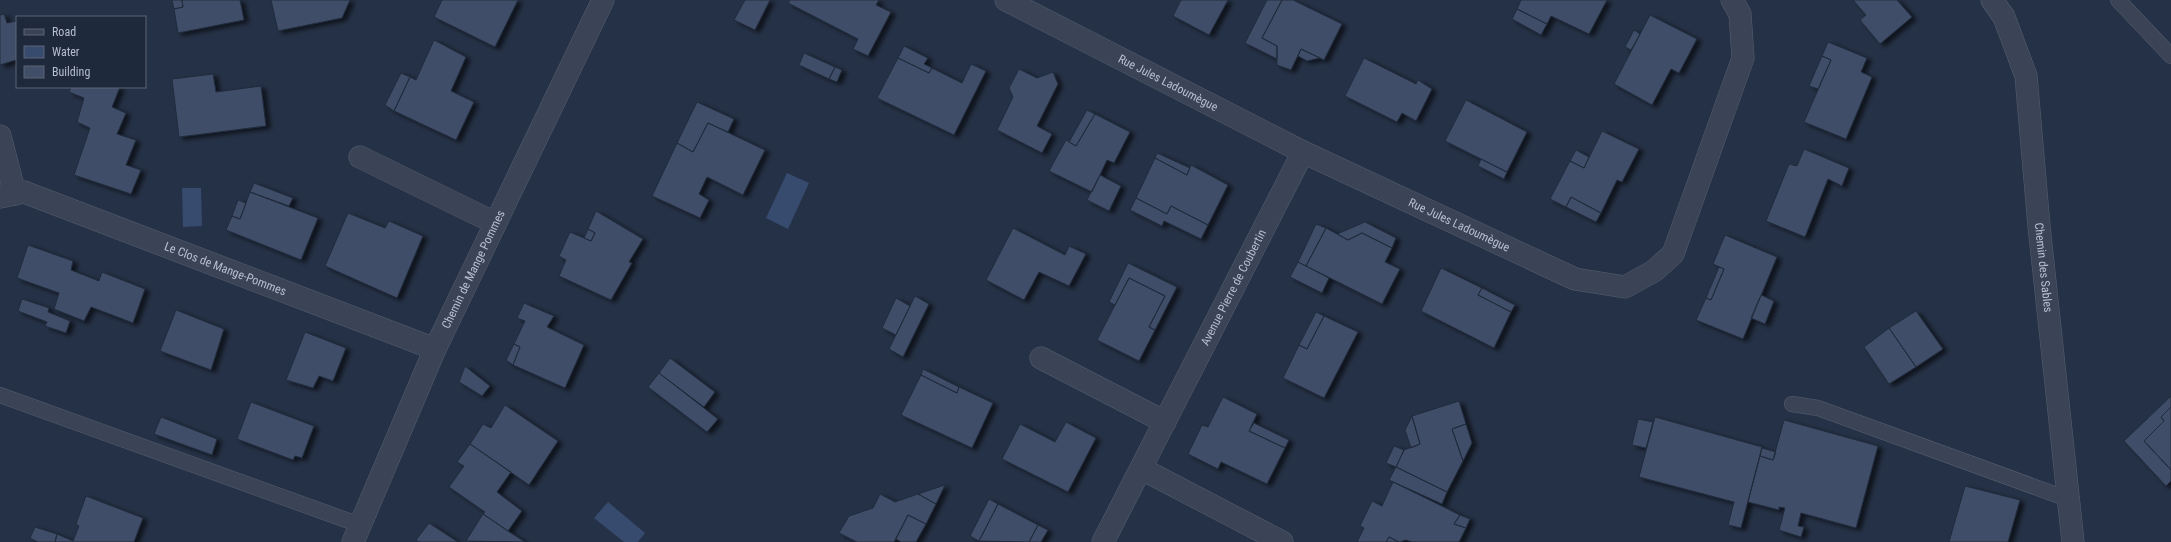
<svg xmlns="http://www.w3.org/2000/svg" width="2171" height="542" viewBox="0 0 2171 542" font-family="'Roboto Condensed',sans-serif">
<defs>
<filter id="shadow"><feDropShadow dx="4.5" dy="2.5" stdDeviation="2" flood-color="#0009"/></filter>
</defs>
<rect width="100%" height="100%" fill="#253146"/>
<!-- water -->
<path fill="#374b6f" d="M787,173l22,10 -21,46 -22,-11z
M182,188h19l1,38 -19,1z
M608,502l37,31 -7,9h-14l-30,-24z"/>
<!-- building -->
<path fill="#414e67" stroke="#202b3d" filter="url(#shadow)" d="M172,0h10l1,7 -9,2z
M182,0h58l4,20 -66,13 -4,-24 9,-2z
M271,0h79l-8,18 -64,13z
M442,0h76l-23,47 -61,-30z
M745,0h25l-15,30 -21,-10z
M790,0h89l-3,5 15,7 -23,44 -15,-7 5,-10 -70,-36z
M1181,0h47l-19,35 -36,-19z
M1267,0h15l-20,38 15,8v13l-32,-16z
M1282,0h11l49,24 -18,36 -23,-11 -10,21 -14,-5v-19l-15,-8z
M1521,0h86l-18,34 -38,-18 -4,8 -30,-15z
M1853,0h44l15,17 -32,27 -20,-24 6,-5z
M1517,9l30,15 -6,11 -29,-16z
M4,14l3,9 10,-2v41l-1,-2 -16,5v-50z
M1650,15l47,24 -18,34 -8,-4 -19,36 -38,-21z
M1634,30l6,4 -9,16 -6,-3z
M434,40l32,17 -15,34 23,11 -18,38 -62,-29 16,-34 6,3z
M1828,42l39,16 -6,14 11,5 -26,62 -42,-17 27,-62 -9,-4z
M904,46l24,12 -4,6 8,4 -3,5 -31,-15z
M1301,49l19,9 -13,3 -9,-5z
M804,53l31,14 -6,12 -30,-14z
M1822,56l9,4 -13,29 -9,-3z
M898,58l31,15 3,-5 30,15 9,-19 15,7 -32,64 -77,-37z
M1364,58l52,26 2,-4 14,9 -16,32 -14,-8 -5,9 -52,-26z
M835,67l7,3 -5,12 -8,-3z
M1019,69l18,9 16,-6 5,12 -21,42 15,8 -10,19 -45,-23 16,-33 -4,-9z
M401,73l9,4 -16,34 -9,-6z
M213,74l3,18 45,-6 5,40 -87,11 -7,-58z
M71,87h49l-8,20 14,6 -9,21 19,6 -10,25 15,5 -10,24 -57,-19 16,-47 -13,-6 7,-24 -15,-6z
M1466,100l61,32 -20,40 -62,-31z
M697,102l37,17 -6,13 -20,-9 -15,29 -16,-9z
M1087,110l8,4 -19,32 -7,-4z
M1095,114l35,18 -16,31 -7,-3 -15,32 -43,-21 17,-31 10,6z
M708,123l57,27 -22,45 -36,-18 -8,17 10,6 -9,18 -48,-22 25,-53 16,9z
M1602,131l37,18 -17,33 -5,-2 -16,33 -30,-16 -5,10 -16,-8 20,-38 14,7z
M1804,149l45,19 -7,18 -14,-7 -23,58 -39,-16 23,-57 8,2z
M1576,150l13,7 -5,11 -14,-7z
M1157,153l33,15 -3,7 -32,-17z
M1155,158l32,17 4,-10 37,20 -20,40 -37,-19 -4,8 -31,-16z
M1481,159l26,13 -3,7 -26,-13z
M1100,175l21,11 -12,25 -22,-11z
M254,183l39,15 -4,8 -39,-14z
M250,192l68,26 -17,42 -75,-30 6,-14 8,3z
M1571,197l30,16 -5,9 -30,-15z
M1136,198l31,16 4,-8 37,19 -7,14 -37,-18 -2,5 -32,-16z
M238,200l8,3 -6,16 -8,-3z
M596,211l47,28 -14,23 3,1 -21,37 -52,-24 7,-16 -7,-4 11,-24 21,9 4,-8 -7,-4z
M348,213l37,15 4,-7 34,15 -26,62 -72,-32z
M1365,222l31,16 -4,10 -30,-15 -14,7 -11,-6z
M1316,224l10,4 -20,38 -8,-4z
M1013,228l52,27 4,-9 17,8 -17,32 -30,-14 -15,28 -38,-20z
M1326,228l22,12 14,-7 30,15 -7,14 15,7 -18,35 -76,-38z
M588,229l7,4 -4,8 -7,-3z
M1725,235l52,22 -34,82 -47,-19 10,-22 5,2 13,-31 -11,-5z
M28,245l45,16 -2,9 28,11 3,-9 43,17 -12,34 -42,-16 -7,14 -30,-12 5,-16 -42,-15z
M1298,262l31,16 -7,15 -32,-16z
M1128,263l49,24 -22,43 -6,-3 16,-31 -36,-18 -14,27 -6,-3z
M1719,267l5,2 -13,31 -5,-2z
M1441,268l41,20 -4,7 33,17 -17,36 -73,-37z
M1129,278l36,18 -16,31 6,3 -16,31 -42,-21z
M1482,288l33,17 -4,7 -33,-17z
M1761,295l13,6 -9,23 -14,-6z
M915,296l14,8 -26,53 -14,-8z
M896,298l14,8 -14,29 -14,-7z
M22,299l27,9 -1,4 22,9 -4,12 -21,-7 2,-4 -29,-11z
M524,303l30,13 -7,11 37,18 -19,43 -52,-23 7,-18 -6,-3 11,-23 -8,-3z
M176,310l48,19 -13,41 -51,-19z
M1916,311l27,38 -27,18 -27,-39z
M1316,312l8,4 -17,33 -8,-4z
M1324,316l34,16 -34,66 -41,-20 16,-33 8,4z
M1889,328l27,39 -27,17 -25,-37z
M305,332l41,16 -13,33 -14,-5 -6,12 -27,-8z
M514,344l6,3 -7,18 -7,-5z
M670,358l45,34 -11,15 -45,-34z
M465,366l25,20 -8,10 -23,-14z
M923,369l36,18 -2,6 -36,-18z
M659,373l59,46 -11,13 -59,-45z
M921,375l36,18 2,-6 34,16 -21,45 -71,-33z
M2171,396v11l-10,10 3,4 -20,20 27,29v11l-5,5 -42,-45z
M1223,397l34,17 -8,17 36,17 -18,36 -46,-22 -3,7 -30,-15 14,-29 6,2z
M1459,401l7,23 -14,5 11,32 -16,31 -51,-25 8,-17 16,-6 -8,-28z
M251,402l63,24 -12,32 -7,-2 -2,4 -56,-21z
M505,405l53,36 -29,44 -59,-41 13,-20 8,4z
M2171,407v63l-27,-29 20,-20 -3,-4z
M1412,416l8,28 -9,4 -6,-18z
M161,417l56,22 -5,16 -58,-21z
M1655,417l107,30 -21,81 -13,-3 6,-23 -95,-25z
M1638,419l15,3 -7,26 -14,-3z
M1784,420l94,26 -22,82 -55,-15 -3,13 6,1 -3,10 -22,-7 6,-22 -6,-1v3l-31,-8 12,-46 13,4z
M1066,422l30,16 -28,54 -66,-33 18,-35 35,18z
M1254,423l35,17 -4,8 -36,-17z
M1466,424l6,19 -9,18 -11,-32z
M470,444l41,28 -14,20 25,19 -14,20 -25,-17 2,-2 -36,-25 15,-21 -7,-4z
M1394,446l10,4 -8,17 -10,-4z
M1762,448l14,4 -3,8 -13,-4z
M1396,467l51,25 -5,12 -53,-24z
M1393,482l67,33 -6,9 12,4 -7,14h-47l-6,-2 -7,2 -10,-5 -3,5h-29l7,-14 -4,-2 12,-25 10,5z
M945,485l-9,19 -18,-10z
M1965,486l55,14 -12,42h-59z
M880,494l15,8 23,-8 18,10 -10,20 -18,-9 -14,27h-37l-18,-9 10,-17 24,-8z
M86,496l57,22 -9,24h-79l2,-8 16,7 6,-15 -3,-2z
M989,499l9,5 -19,37 -9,-5z
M998,504l40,21 -9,17 -50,-1z
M483,514l25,17 17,11 -59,-1z
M908,515l18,9 -10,18h-15l-5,-3z
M1460,515l10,4 -4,9 -12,-4z
M429,523l29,19h-39l-3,-2z
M1038,525l10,5 -7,12h-12z
M35,527l22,7 -2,8h-17l-8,-4z
M1389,537l10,5h-13z"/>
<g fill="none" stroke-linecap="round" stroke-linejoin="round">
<!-- lane casing -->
<g stroke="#555f70" stroke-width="16">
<path id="lane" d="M2118,0l53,56
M0,395l360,130
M1792,404l26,4 250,91"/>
</g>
<!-- street casing -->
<g stroke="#555f70" stroke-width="23">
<g id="street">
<path id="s1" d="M1006,0l297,152 272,127 50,8 29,-16 19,-17 70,-196 -3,-44 -8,-14"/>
<path id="s2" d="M1992,0l12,17 22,59 13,150 34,316"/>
<path d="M0,136l15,58"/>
<path d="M360,157l135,66"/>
<path id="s3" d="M0,197l24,-5 411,157"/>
<path d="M1041,358l124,64"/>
<path d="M1142,469l140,73"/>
<path id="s4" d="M353,542l82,-193 168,-349"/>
<path id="s5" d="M1103,542l200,-390"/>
</g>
</g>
<!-- lane -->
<use href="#lane" stroke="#3a4456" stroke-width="15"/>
<!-- street -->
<use href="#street" stroke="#3a4456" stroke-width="22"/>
</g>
<g text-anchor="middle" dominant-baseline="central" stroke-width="3.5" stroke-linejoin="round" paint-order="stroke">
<!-- street labels -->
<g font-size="12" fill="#b8bfcf" stroke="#1e293b">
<text stroke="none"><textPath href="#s1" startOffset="182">Rue Jules Ladoumègue</textPath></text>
<text stroke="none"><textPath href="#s1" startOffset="506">Rue Jules Ladoumègue</textPath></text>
<text stroke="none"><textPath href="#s2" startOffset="276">Chemin des Sables</textPath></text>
<text stroke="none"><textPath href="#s3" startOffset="240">Le Clos de Mange-Pommes</textPath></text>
<text stroke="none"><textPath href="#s4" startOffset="298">Chemin de Mange Pommes</textPath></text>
<text stroke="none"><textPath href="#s5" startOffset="286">Avenue Pierre de Coubertin</textPath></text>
</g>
</g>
<!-- legend -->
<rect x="16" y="16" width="130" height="72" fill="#1e293b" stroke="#5c6576"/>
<rect x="24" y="29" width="20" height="6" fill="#3a4456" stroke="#5c6576"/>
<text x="52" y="36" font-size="12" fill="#b8bfcf">Road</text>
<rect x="24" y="46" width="20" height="12" fill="#374b6f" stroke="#5c6576"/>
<text x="52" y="56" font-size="12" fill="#b8bfcf">Water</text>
<rect x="24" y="66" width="20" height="12" fill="#414e67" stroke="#5c6576"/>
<text x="52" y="76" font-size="12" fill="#b8bfcf">Building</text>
</svg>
